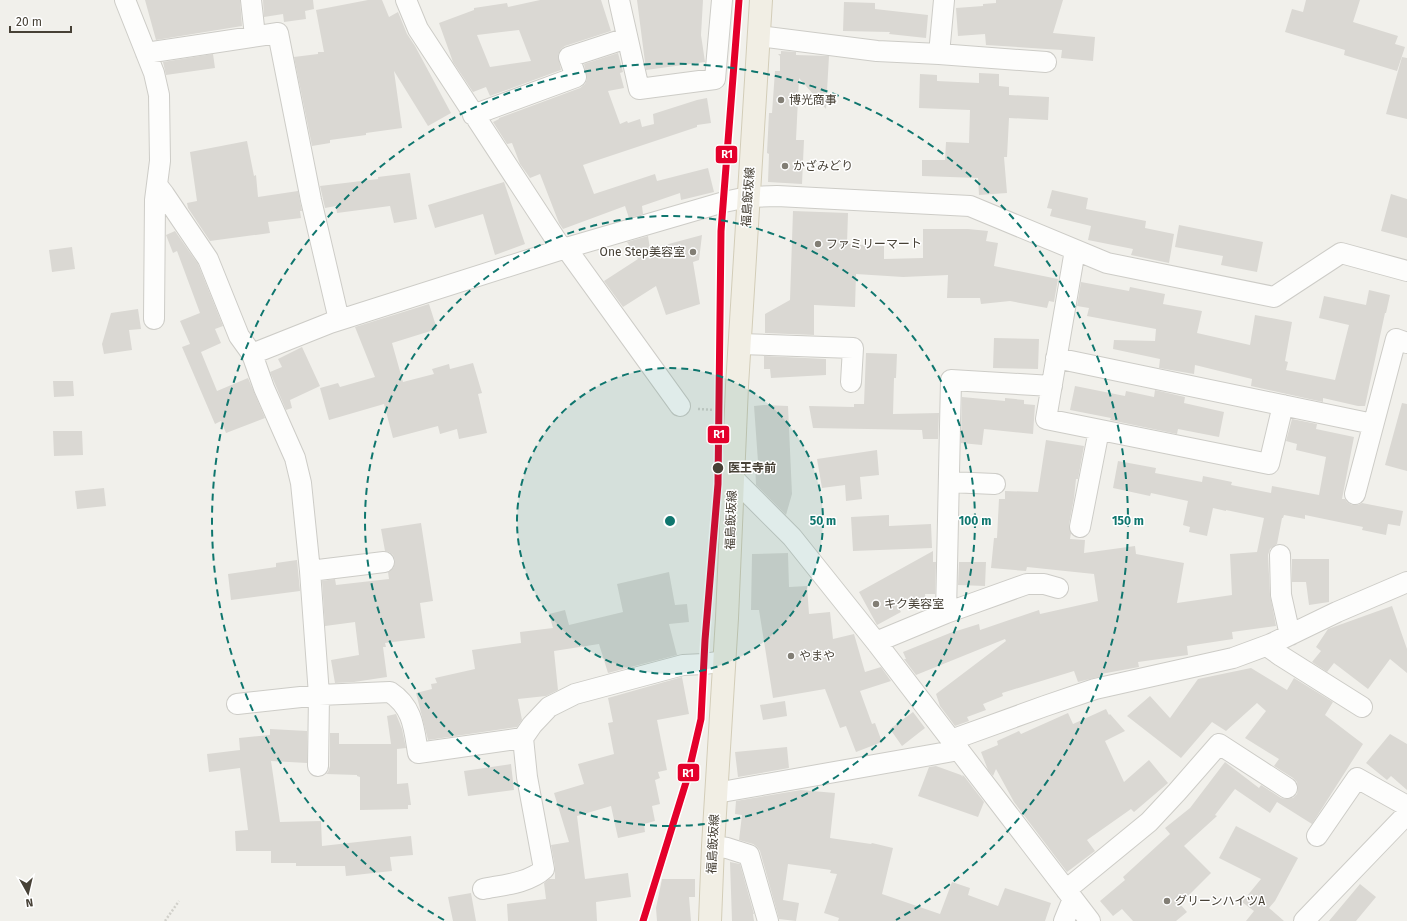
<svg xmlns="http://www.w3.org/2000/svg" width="1407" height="921" viewBox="0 0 1407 921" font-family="'Fira Sans','Noto Sans JP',sans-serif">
<rect width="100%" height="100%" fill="#f1f0eb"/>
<!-- building -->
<path fill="#dad8d3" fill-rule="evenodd" d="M145,0h95l2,26 -86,14z
M263,0h50l1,9 -9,2 1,8 -22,3 -1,-8 -19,3z
M368,0h14l7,17 9,-5 9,22 8,12 36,67 -23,13 -34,-55 8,57 -36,5v2l-36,5v3l-18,3 -18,-89 24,-3v-2h6l-8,-42z
M540,0h61l10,31 -46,15 -4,3 -3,6 3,15 -71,26 -4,-9 -13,5 -20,-30 -14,-39 35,-13v-2l33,-5 1,4zM519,30l12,31 -41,6 -13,-32z
M637,0h66l-2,35 4,27 -59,8z
M996,0h67l-10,33 42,4 -2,24 -32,-3 1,-8 -76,-5 -1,-11 -27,2 -2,-28 27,-2v-2l13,-1z
M1306,0h54l-7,22 45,14 -3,8 10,3 -8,24 -53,-16 1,-5 -60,-18 7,-23 11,3z
M844,2l31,1v6l53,6 -2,23 -37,-4 1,-2 -47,-1z
M781,51l15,1v3l33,1 -3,53 -27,-31 -3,62h8l-2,44 -34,-2 1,-28 -2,-1 2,-40h3l3,-42h5v-15l-2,-2h3z
M618,53l5,19 -3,1 4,15 -16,3 12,33 7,-3 1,2 12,-4 2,8 12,-3 -1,-10 44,-14 10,-2 4,25 -14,2v2l-114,38 11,29 61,-20 2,7 51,-13 6,24 -33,8 -1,-7 -38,13 1,8 -14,4 -4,-12 -62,23 -4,-6 -19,-49 -10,4 -10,-14 -8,-21 -5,1 -14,-22 6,-3v-1l81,-30 5,-4 2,-5 -3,-15z
M213,54l2,14 -49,7 -3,-13z
M1402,57l5,1v61l-21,-5z
M979,73l20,1v12l10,1v8l40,2 -1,23 -39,-2 -2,39h-3l3,36 -28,2 -1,-17 -56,-2v-16h23l1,-18 23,1 1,-33 -51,-2 1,-34 17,1v6l42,2z
M247,141l7,35 2,-1 2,22 40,-6 4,20h-2l1,7 -33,4 2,11 -60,8 -22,-33 -1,-5 10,-2 -7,-49z
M410,173l7,46 -23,4 -4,-17 -53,7 -1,-7 -11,2 -5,-22 58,-7v-2z
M504,182l21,62 -30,11 -12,-41 -48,14 -7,-23z
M1052,190l36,8 -2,11 60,12 -1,7 29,6 -5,29 -38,-8 2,-6 -45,-9 3,-14 -41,-10 2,-7 -5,-1z
M1391,194l16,5v39l-26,-7z
M793,211l55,2 -1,31 37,2v13l39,-1v-29h45l20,2 -2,10 12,2 -4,23 64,13 -4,23 -5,-1 -2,7 -37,-7 -29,3 -1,-6h-33l1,-23 -45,2 -47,-3 -1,33 -41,-2v30l-49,-2v-19l25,-14z
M1179,225l84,17 -6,30 -36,-7 2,-9 -48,-9z
M175,231l23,33 25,62 -8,3 6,14 -20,9 16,39 31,-13 17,40 -39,15 -5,-12 -6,3 -33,-77 8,-3 -10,-23 20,-8 -23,-62 -4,2 -7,-18z
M702,235l-3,25 -6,2 7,42 -34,11 -10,-29 -33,21 -19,-26 34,-22 -11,-17 21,-6 2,13z
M72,247l3,22 -23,3 -3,-22z
M1081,282l48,9 1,-4 35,7 -2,10 39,7 -5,22 53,12 5,-30 37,7 -7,39 3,1 -2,8 49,10 14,-55 -30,-7 5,-22 42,9 3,-15 21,5 -4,18h-1l-20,93h-7l-35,-8v4l-72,-16 1,-7 -57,-14 -1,9 -35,-6 1,-9 -47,-10 1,-9 41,1 1,-12 -69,-13 2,-8 -12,-2z
M429,304l8,25 -45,14 11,39 31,-8 -2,-5 17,-5 1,5 23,-6 9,30 -4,1 9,39 -28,6 -2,-10 -17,5 -2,-8 -45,12 -9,-34 -55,16 -9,-32 18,-5 2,4 35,-10 -20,-50z
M138,309l3,20 -12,1 3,20 -28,4 -2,-10 9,-31z
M994,338l45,1 -1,30 -45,-1z
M302,347l18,39 -30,14 2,8 -6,2 -16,-38 12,-5 -4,-8z
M866,353l31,1 -1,24h-2l-1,36 46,-1 -1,26h-15l-1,-9 -109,-2 -4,-22 45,1v-3h10z
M764,356l62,3v16l-55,3 -1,-9h-6z
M53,381h20l1,15 -20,1z
M1075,386l50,10 1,-5 28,6 1,-7 30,7 -1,6 40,9 -5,25 -41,-8 -1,5 -67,-14 1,-2 -41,-8z
M962,397l43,4v-3l19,2v4l11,1 -2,29 -49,-5 -2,16 -21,-2z
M1402,403l5,1v67l-22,-6z
M764,405l24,1 4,88 -6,21 -30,-30 -1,-23h3l-4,-56z
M1292,419l25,5 -1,5 38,8 -12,62h3l2,3 5,3h6l4,-2 41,8 -3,15 -12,-2 -2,11 -24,-5 1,-3 -58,-12v4l-21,-4 -1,3h-1l-5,26 -7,5 -2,6 2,40 6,31 -44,6 1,7 -46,7 1,9 -50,7 1,5 -38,7 1,2 -24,6 -4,-11 -72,22 1,3 -20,8 3,6 -19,7 2,4 -14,5 -15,-20 -4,-12 70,-53 -1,-2 -89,36 -12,-16h2l-3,-7 47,-19 29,-9 1,6 59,-20 1,4 58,-13 -4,-27 -67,-7 -1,4 -35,-3 3,-30h3l2,-39h6v-8l33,1 8,-52 38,6 -6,33h-2l-2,19 -5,27 2,8 -1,6 15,1 -1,13 51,-7 1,8 48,9 -7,40 55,-8 -2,-41 27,-2 7,-34 -38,-8v1l-13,-3 -6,28 -18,-4 1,-5 -7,-2 5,-24 -37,-8 -1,3 -37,-8 5,-27 38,7 -1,5 47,9 1,-6 29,6 -1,3 40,8 1,-7 47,9 7,-38 -30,-7 1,-6 -11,-3z
M53,431h29l1,24 -29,1z
M877,450l2,25 -19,2 2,22 -16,2 -1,-16 -23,3 -5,-29z
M104,488l2,18 -29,3 -2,-18z
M889,515v11l42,-2 1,24 -79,3 -2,-34z
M421,523l12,78 -13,2 5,35 -40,5 1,4h-3l4,30 -33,5 -19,1 -4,-23 28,-5 -4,-33 -30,4 -3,-45 13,-2 1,6 53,-6 -1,-7 6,-5 1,-7 -2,-5 -4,-3 -4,-1 -4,-22z
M933,551v11h3l-1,32h-10l1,7 -30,3 5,8 -24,13 -18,-33z
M788,553l1,34 18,-1 2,28 21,-2 3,27 21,-5 11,38 16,-5 10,14 -31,10 12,33 3,-1 7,19 -26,10 -10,-26 -6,2 -15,-39 -52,9 -14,-88h-8l1,-56z
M1292,559h37v43l-20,3 -3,-23h-14z
M297,560l3,31 -69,9 -3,-26 48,-7v-4z
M959,562h27l-1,24 -27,-1z
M669,572l6,33 12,-1 2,18 -20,2 8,31 -69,18 -9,-29 -45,7 4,39 -12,6 -28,3 4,21 -5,7 -89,13 -12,-47 16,-4 -1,-5 6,-1 -2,-5 40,-9 -3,-19 49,-7 -1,-11 33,-4 -4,-14 16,-4 4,15 54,-13 -6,-28z
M1392,606l15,43v24l-17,-14 -22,30 -34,-26 -7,9 -15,-10 9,-11 -5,-4 12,-18z
M1251,668l36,22 7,-12 39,24 -8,13 38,29 -51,80 -35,-22 -7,11 -35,-24 -20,26 2,1 -33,30 27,27 -31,31 7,8 -11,9h-43l-11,-12 -9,7 -13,-15 25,-21 -2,-3 47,-43 -5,-6 25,-20 35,-46 34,26 2,-3 20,13 5,1 7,-1 4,-4 1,-6 -1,-6 -4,-4 -19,-12 5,-7 -34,-21 21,-27 -9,-8 -31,28 -14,-9 -31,36 -54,-42 23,-20 20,22 28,-39z
M682,677l7,37 -32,6 10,50 -9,2 2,6 -5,2 5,24 -8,2 3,15 -11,3 1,8 -27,6 -7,-32 -34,10 8,63 43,-6 3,24 -35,5 1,19h-89l-1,-17 39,-5 -2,-16 5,-4h6v-12l-4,-22 18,-3 -15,-49 30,-9 -6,-20 36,-10 -6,-31 5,-1 -5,-24z
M785,701l2,15 -24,4 -3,-15z
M1106,709l3,6 1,-1 15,17 -20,10 19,41 25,-22 19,23 -34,29 -3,-3 -44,31 8,11 -28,21 -53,-70 -18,-33 -3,7 -5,-6 -7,-18 17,-7 -1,-4 22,-10 2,3 47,-21 5,11z
M913,712l12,16 -23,18 -12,-17z
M396,714l6,15 4,19 -9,1v35l11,-1 3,22h-3v4l-48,1v-33l-3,-1v-1l-31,-1 2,-2 2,-6v-33h9v11h52l-4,-28z
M270,729l37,2v32l-36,-2 9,61 41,-1 1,25 89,-10 2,19 -23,2 2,14 -46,5 -1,-10h-49v-3h-25v-12h-35l-1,-20 13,-1 -8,-62 -31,4 -2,-18 33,-4 -1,-12 31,-3z
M1390,734l17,10v46l-16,-14 -4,4 -21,-17z
M787,747l2,21 -51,9 -3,-25z
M511,764l3,26 -46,6 -4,-25z
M936,766l25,9 2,2 -1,-2 2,1 20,26 -6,15 -60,-21 11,-29z
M801,790l34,3 -5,45 41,6 1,-1 21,5 -11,46 58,20 12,-32 18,6 -2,7 30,11 7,-18 46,15 -6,18h-207l1,-3 -15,-5 13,-39 -7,-1 1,-3 -43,-6 -5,36 16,3 -3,18 -17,-2 -19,-68 -3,-4 -4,-3 -14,-4 3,-25 -7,-1 1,-13z
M1236,826l62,32 -23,43 -6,7 15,13h-38l8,-10 -12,-9 19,-23 -42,-21z
M730,862l10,2 14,50h-1l1,7h-22z
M662,879h33v18h-6l2,24h-34l-1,-13z
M1360,884l16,13 -20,24h-27z
M471,893l5,28h-23l-5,-24z"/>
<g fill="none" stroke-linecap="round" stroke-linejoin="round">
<!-- minor casing -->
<g stroke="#cdccc7" stroke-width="22">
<path id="minor" d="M125,0l29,73 5,22 1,66 -5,39 -1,119
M251,0l4,36
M406,0l12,29 144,220
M619,0l20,89 76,-10 7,-79
M759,36l118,15 62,3 107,8
M146,53l132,-20 33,167 28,120
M939,54l5,-54
M473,115l103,-38 -7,-20 58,-19
M157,185l7,9 44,65 31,77 13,18 12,34 31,70 6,25 9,88 9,124 -1,71
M566,248l114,158
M1075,250l-29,169 223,45 14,-59
M740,344l113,4 -2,34
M252,354l78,-31 236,-75 158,-46 24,-5 29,-1 193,10 137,57 167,34 67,-44 66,18
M1056,358l317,66
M733,478l59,59 84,105 214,279
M949,482l46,2
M1355,494l41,-155 11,4
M1080,527l19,-97
M1280,555l1,40 9,40
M310,571l74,-9
M946,613l5,-233 101,6
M876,642l70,-29 81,-29h17l14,4
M1267,646l14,10 81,51
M237,704l82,-9 71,-3c23,15 24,36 28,61l105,-15 9,-13 17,-18 26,-13 108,-29 21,-1 21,-3
M951,740l94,-34 50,-17 138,-31 38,-14 66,-32 70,-30
M716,793l243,-43
M1317,836l40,-58 50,28
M713,846l14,2 22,7 19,66
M483,889c20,-4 46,-6 61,-20l-17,-92 -4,-39
M1066,890l83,-68 28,-30 42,-48 68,44
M1064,921l9,-22
M1304,921l103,-107"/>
</g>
<!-- major casing -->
<g stroke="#d3cdb8" stroke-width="24">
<path id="major" d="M710,921l3,-75 14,-228 10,-232 24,-386"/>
</g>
<!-- path -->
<path stroke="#d1d0ca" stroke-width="2.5" stroke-dasharray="2 2" stroke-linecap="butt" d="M698,409l17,1
M165,921l14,-20"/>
<!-- minor -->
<use href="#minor" stroke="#fdfdfc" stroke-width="20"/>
<!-- major -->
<use href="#major" stroke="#f1eee4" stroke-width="22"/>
<!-- rail-1 casing -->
<g stroke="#fff" stroke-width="10">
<path id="rail-1" d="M643,921l44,-142 14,-60 4,-79 13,-156 3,-253 18,-231"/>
</g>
<!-- rail-1 -->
<use href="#rail-1" stroke="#e4002b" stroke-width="7"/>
</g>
<!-- distance rings -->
<circle cx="670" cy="521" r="153" fill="#0f766e" fill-opacity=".12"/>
<g fill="none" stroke="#0f766e" stroke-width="2" stroke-dasharray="7 5">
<circle cx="670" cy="521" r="153"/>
<circle cx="670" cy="521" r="305"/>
<path d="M444 920A458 458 0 1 1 896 920"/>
</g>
<!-- markers -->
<g fill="#827e75" stroke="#fff" stroke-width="1.5">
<circle cx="781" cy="100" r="4"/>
<circle cx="785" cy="166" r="4"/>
<circle cx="818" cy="244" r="4"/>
<circle cx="693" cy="252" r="4"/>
<circle cx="876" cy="604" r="4"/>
<circle cx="791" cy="656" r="4"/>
<circle cx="1167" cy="901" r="4"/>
</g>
<circle fill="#474136" stroke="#fff" stroke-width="1.5" cx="718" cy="468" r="6"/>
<g text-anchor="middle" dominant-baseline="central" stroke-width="3" stroke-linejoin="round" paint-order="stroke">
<!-- poi labels -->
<g font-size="12" fill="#474136" stroke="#fff" text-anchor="start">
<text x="789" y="100">博光商事</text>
<text x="793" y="166">かざみどり</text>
<text x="826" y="244">ファミリーマート</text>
<text x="685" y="252" text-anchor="end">One Step美容室</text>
<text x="884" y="604">キク美容室</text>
<text x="799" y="656">やまや</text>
<text x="1175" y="901">グリーンハイツA</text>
</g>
<!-- street labels -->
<g font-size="12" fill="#474136" stroke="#fff">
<text transform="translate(748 197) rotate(-86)">福島飯坂線</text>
<text transform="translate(731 520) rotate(-88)">福島飯坂線</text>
<text transform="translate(713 844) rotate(-87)">福島飯坂線</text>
</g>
<!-- stop labels -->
<g font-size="12" font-weight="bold" fill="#474136" stroke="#fff" text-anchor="start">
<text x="728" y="468">医王寺前</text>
</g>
</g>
<circle cx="670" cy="521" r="6" fill="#0f766e" stroke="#fff" stroke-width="2"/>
<g font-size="12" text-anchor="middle" font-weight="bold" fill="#0f766e" stroke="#fff" stroke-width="3" stroke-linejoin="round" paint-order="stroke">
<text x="823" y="525">50 m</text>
<text x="975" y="525">100 m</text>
<text x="1128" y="525">150 m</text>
</g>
<g stroke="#fff" stroke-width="1.5">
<rect x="715" y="145" width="23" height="19" rx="4" fill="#e4002b"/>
<rect x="707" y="425" width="23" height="19" rx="4" fill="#e4002b"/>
<rect x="677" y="763" width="23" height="19" rx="4" fill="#e4002b"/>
</g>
<g font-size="11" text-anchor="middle" font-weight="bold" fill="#fff">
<text x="727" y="158">R1</text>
<text x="719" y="438">R1</text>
<text x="688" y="777">R1</text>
</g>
<!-- north arrow -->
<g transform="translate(28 893) rotate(172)" stroke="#ffffff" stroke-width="3" paint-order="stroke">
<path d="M0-3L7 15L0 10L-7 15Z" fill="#474136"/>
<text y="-6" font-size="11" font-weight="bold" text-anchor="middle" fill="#474136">N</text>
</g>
<!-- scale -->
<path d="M10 26v6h61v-6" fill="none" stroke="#474136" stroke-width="2"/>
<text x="16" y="26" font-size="12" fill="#474136" stroke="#ffffff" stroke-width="3" paint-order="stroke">20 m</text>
</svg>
